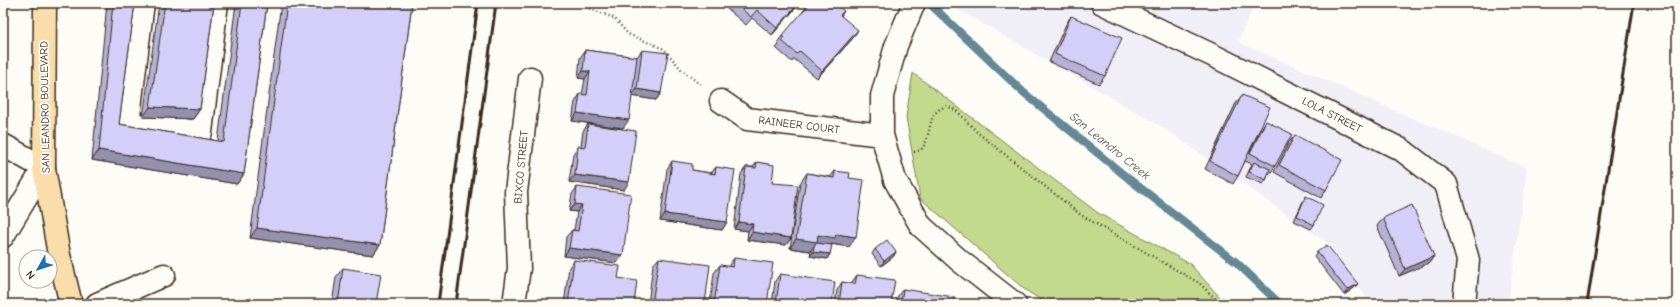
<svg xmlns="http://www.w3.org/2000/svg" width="1680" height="307" viewBox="0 0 1680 307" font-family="'Comic Neue',sans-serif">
<rect width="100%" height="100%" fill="#fdfcf7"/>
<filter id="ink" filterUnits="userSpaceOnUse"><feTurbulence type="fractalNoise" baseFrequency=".025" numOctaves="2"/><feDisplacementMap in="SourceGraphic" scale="8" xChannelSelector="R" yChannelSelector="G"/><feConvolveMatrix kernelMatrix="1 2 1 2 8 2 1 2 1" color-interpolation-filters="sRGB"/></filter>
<g filter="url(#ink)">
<!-- built -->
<path fill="#f0eef7" d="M951,3h304l-17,39 289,126 -19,136h-137l-41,-59 -169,-119 -211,-121z"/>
<!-- green -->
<path fill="#c2d98e" stroke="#7e8256" d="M913,73l185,140 92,51 36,40h-179l-23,-15 -104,-91 -14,-81z"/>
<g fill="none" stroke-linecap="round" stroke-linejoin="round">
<!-- stream -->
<path stroke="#668795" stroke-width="8" d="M929,3l94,89 106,87 107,83 44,42"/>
<!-- minor casing -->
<g stroke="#3b2a1e" stroke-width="25">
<path id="minor" d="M143,3l-15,121 73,8 16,-129
M914,3l-18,43 -14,50v39l13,45 26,46 39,35 55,43
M1102,3l110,52 190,95 44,34 22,76 -4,44
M721,101l26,18 135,16
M3,145l41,23 -41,68
M97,304l67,-29
M514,304l5,-36 -3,-76 14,-114"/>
</g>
<!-- major casing -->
<g stroke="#3b2a1e" stroke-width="25">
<path id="major" d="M45,3l-1,165 15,87 12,49"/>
</g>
<!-- path -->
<path stroke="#3b2a1e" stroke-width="2.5" stroke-dasharray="1 3" stroke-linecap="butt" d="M575,3l39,15 14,16 36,15 17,20 21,17
M914,152l7,-2c3,-4 5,-8 6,-12 5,-15 2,-25 19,-32l10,4 22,23 103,82 118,68 22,21"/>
<!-- minor -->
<use href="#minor" stroke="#fdfcf7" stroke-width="22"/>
<!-- major -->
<use href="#major" stroke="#f9deab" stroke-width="22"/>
<!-- rail -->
<path stroke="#3b2a1e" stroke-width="3" d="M438,304l40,-301
M456,304l40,-301
M1587,304l47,-301"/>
</g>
<!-- wall -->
<path fill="#b5b2d5" stroke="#3b2a1e" d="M107,3h28l-16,121 99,17 18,-138h31l-23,171 -7,10 -145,-24z
M159,3h55l-14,106 -7,10 -50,-2z
M281,3h131l-32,242 -7,10 -123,-17z
M731,3h69l-28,32 -20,-17 -6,7 -19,-16z
M829,5l15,6 -3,5 12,22 -36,40 -23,-19 -2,3 -16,-14 3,-3 -2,-2 5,-7z
M1071,16l34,60 -6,8 -50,-22 17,-38z
M585,50l52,7 5,-7 19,43 -5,7 -24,-4 -9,32 -51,-7 3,-19 5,-8 2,1 3,-16 -7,-1 2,-20z
M1242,95l8,56 11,-22 5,-8 9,45 -5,8 -1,-1 -3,7 -3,4 -17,-7 6,-13 -7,-3 -7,15 -5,8 -28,-15 31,-66z
M588,124l36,66 -55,-8 4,-28 5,-8h3l2,-15z
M1295,135l31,55 -5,8 -47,-26 15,-30z
M672,161l20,9 19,3 5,-6 11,55 -5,8 -62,-9 7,-52z
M757,162l15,21 19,55 -5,7 -39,-5 1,-9 -14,-2 7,-55 5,-7h7z
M835,171l14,7v69l-18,-3 -1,10 -3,5 -17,-3 1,-6 -1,1 -20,-3 10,-65 7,-10 23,4z
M577,187l40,76 -53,-7 2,-19 6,-7h2l3,-18 -8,-1 3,-17z
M1306,196l8,29 -3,4 -17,-8 9,-20z
M1677,212v13l-6,-5z
M1383,218l51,38 -5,7 -30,13 -22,-50z
M875,249l21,3 -3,5 -12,9 -9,-12z
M1317,252l41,32 -4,4 -10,7 -30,-39z
M659,258l46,46h-57l5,-39z
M734,258l33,46h-57l4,-31 6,-8 9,2v-2z
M574,260l44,18 16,26h-70l5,-37z
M343,268l33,36h-44l4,-27z
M780,274l52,30h-60l3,-23z
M857,275l34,29h-56l2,-14 5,-8 10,2v-2z
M903,289l50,15h-57l1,-7z"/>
<!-- shaded-wall -->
<path fill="#9491ae" stroke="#3b2a1e" d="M799,3h1l-28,32 5,-7z
M858,30l-5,8 -36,40 5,-7z
M583,71h7l-5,8 -7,-1z
M637,89l24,4 -5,7 -25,-4z
M150,107l50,2 -7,10 -50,-2z
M577,113l52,7 -6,8 -51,-7z
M99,150l145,24 -7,10 -145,-24z
M575,175l54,7 -5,8 -55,-8z
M575,204l7,1 -5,7 -8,-1z
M665,214l62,8 -5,8 -62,-9z
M739,222l14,2 -5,7 -14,-2z
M257,228l123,17 -7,10 -123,-17z
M752,232l39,6 -5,7 -39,-5z
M836,234l20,3 -7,10 -18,-3 -2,3 -14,-2 -5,6 -20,-3 6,-9 22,-4z
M569,248l54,7 -6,8 -53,-7z
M813,252l17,2 -3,5 -17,-3z
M896,252l-3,5 -12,9 3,-5z
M1434,256l-5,7 -30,13 6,-7z
M1358,284l-4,4 -10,7 3,-5z"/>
<!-- building -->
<path fill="#d3cff8" stroke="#3b2a1e" d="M113,3h22l-16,121 105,18 18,-139h25l-23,171 -145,-24z
M165,3h49l-14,106 -50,-2z
M287,3h125l-32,242 -123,-17z
M735,3h64l-22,25 -20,-18 -6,7z
M810,3h16l3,2 1,-2h5l9,8 -4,4 18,15 -36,41 -22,-20 -3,3 -15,-13 2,-3 -2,-2z
M1071,16l51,22 -17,38 -50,-22z
M585,50l52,7 -8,63 -52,-7 3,-19 7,1 3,-24h-7z
M642,50l26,3 -7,40 -24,-4z
M1242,95l28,12 -32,69 -28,-15z
M1266,121l26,13 -17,32 -25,-13z
M588,124l48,7 -7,51 -54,-7 3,-29 7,1z
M1295,135l47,25 -16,30 -47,-25z
M672,161l20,3v6l23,4 1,-7 19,3 -8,52 -62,-8z
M757,162l17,3 -2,18 26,2 -7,53 -39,-6 1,-8 -14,-2 7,-55 10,1z
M1254,162l16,7 -4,11 -17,-8z
M835,171l15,2 -1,5 15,2 -8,57 -20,-3 -1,4 -17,-3 -1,7 -21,-3 11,-66 27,5z
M577,187l54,7 -8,61 -54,-7 3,-18 6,1 4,-26 -7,-1z
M1306,196l17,9 -9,20 -17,-9z
M1412,205l22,51 -29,13 -22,-51z
M1677,212v6l-3,-2z
M887,240l9,12 -12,9 -9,-12z
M816,243l16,2 -2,9 -17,-2 1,-6z
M1327,245l31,39 -11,6 -30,-38z
M659,258l51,7 -5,39h-53z
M734,258l39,5 -6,41h-53l6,-39 13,2z
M574,260l46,6 -2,12 19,3 -3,23h-66z
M343,268l38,6 -5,30h-38z
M780,274l55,8 -3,22h-56z
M857,275l38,5 -4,24h-52l3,-22 13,2z
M903,289l51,8 -1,7h-52z"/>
</g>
<g text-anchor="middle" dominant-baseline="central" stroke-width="3.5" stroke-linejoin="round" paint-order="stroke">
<!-- street labels -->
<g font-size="11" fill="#3b2a1e" stroke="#fdfcf7">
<text transform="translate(45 107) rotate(-91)">SAN LEANDRO BOULEVARD</text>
<text transform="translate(1332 115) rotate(27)">LOLA STREET</text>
<text transform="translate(799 125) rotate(7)">RAINEER COURT</text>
<text transform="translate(521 167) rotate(-85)">BIXCO STREET</text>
</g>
<!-- water labels -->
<g font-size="12" font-style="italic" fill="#515859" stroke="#fdfcf7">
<text transform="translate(1110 146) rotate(39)">San Leandro Creek</text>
</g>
</g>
<!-- margin -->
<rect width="1680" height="307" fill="none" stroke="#fdfcf7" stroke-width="16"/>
<rect x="8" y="8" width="1664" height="291" fill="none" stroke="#3b2a1e" stroke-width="1.5" filter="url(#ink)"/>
<!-- north arrow -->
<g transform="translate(38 269) rotate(231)"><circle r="19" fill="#fdfcf7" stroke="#afa8a0"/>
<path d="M0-3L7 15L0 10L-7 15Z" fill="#1f6fb2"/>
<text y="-6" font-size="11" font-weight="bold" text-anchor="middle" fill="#3b2a1e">N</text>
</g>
</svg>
